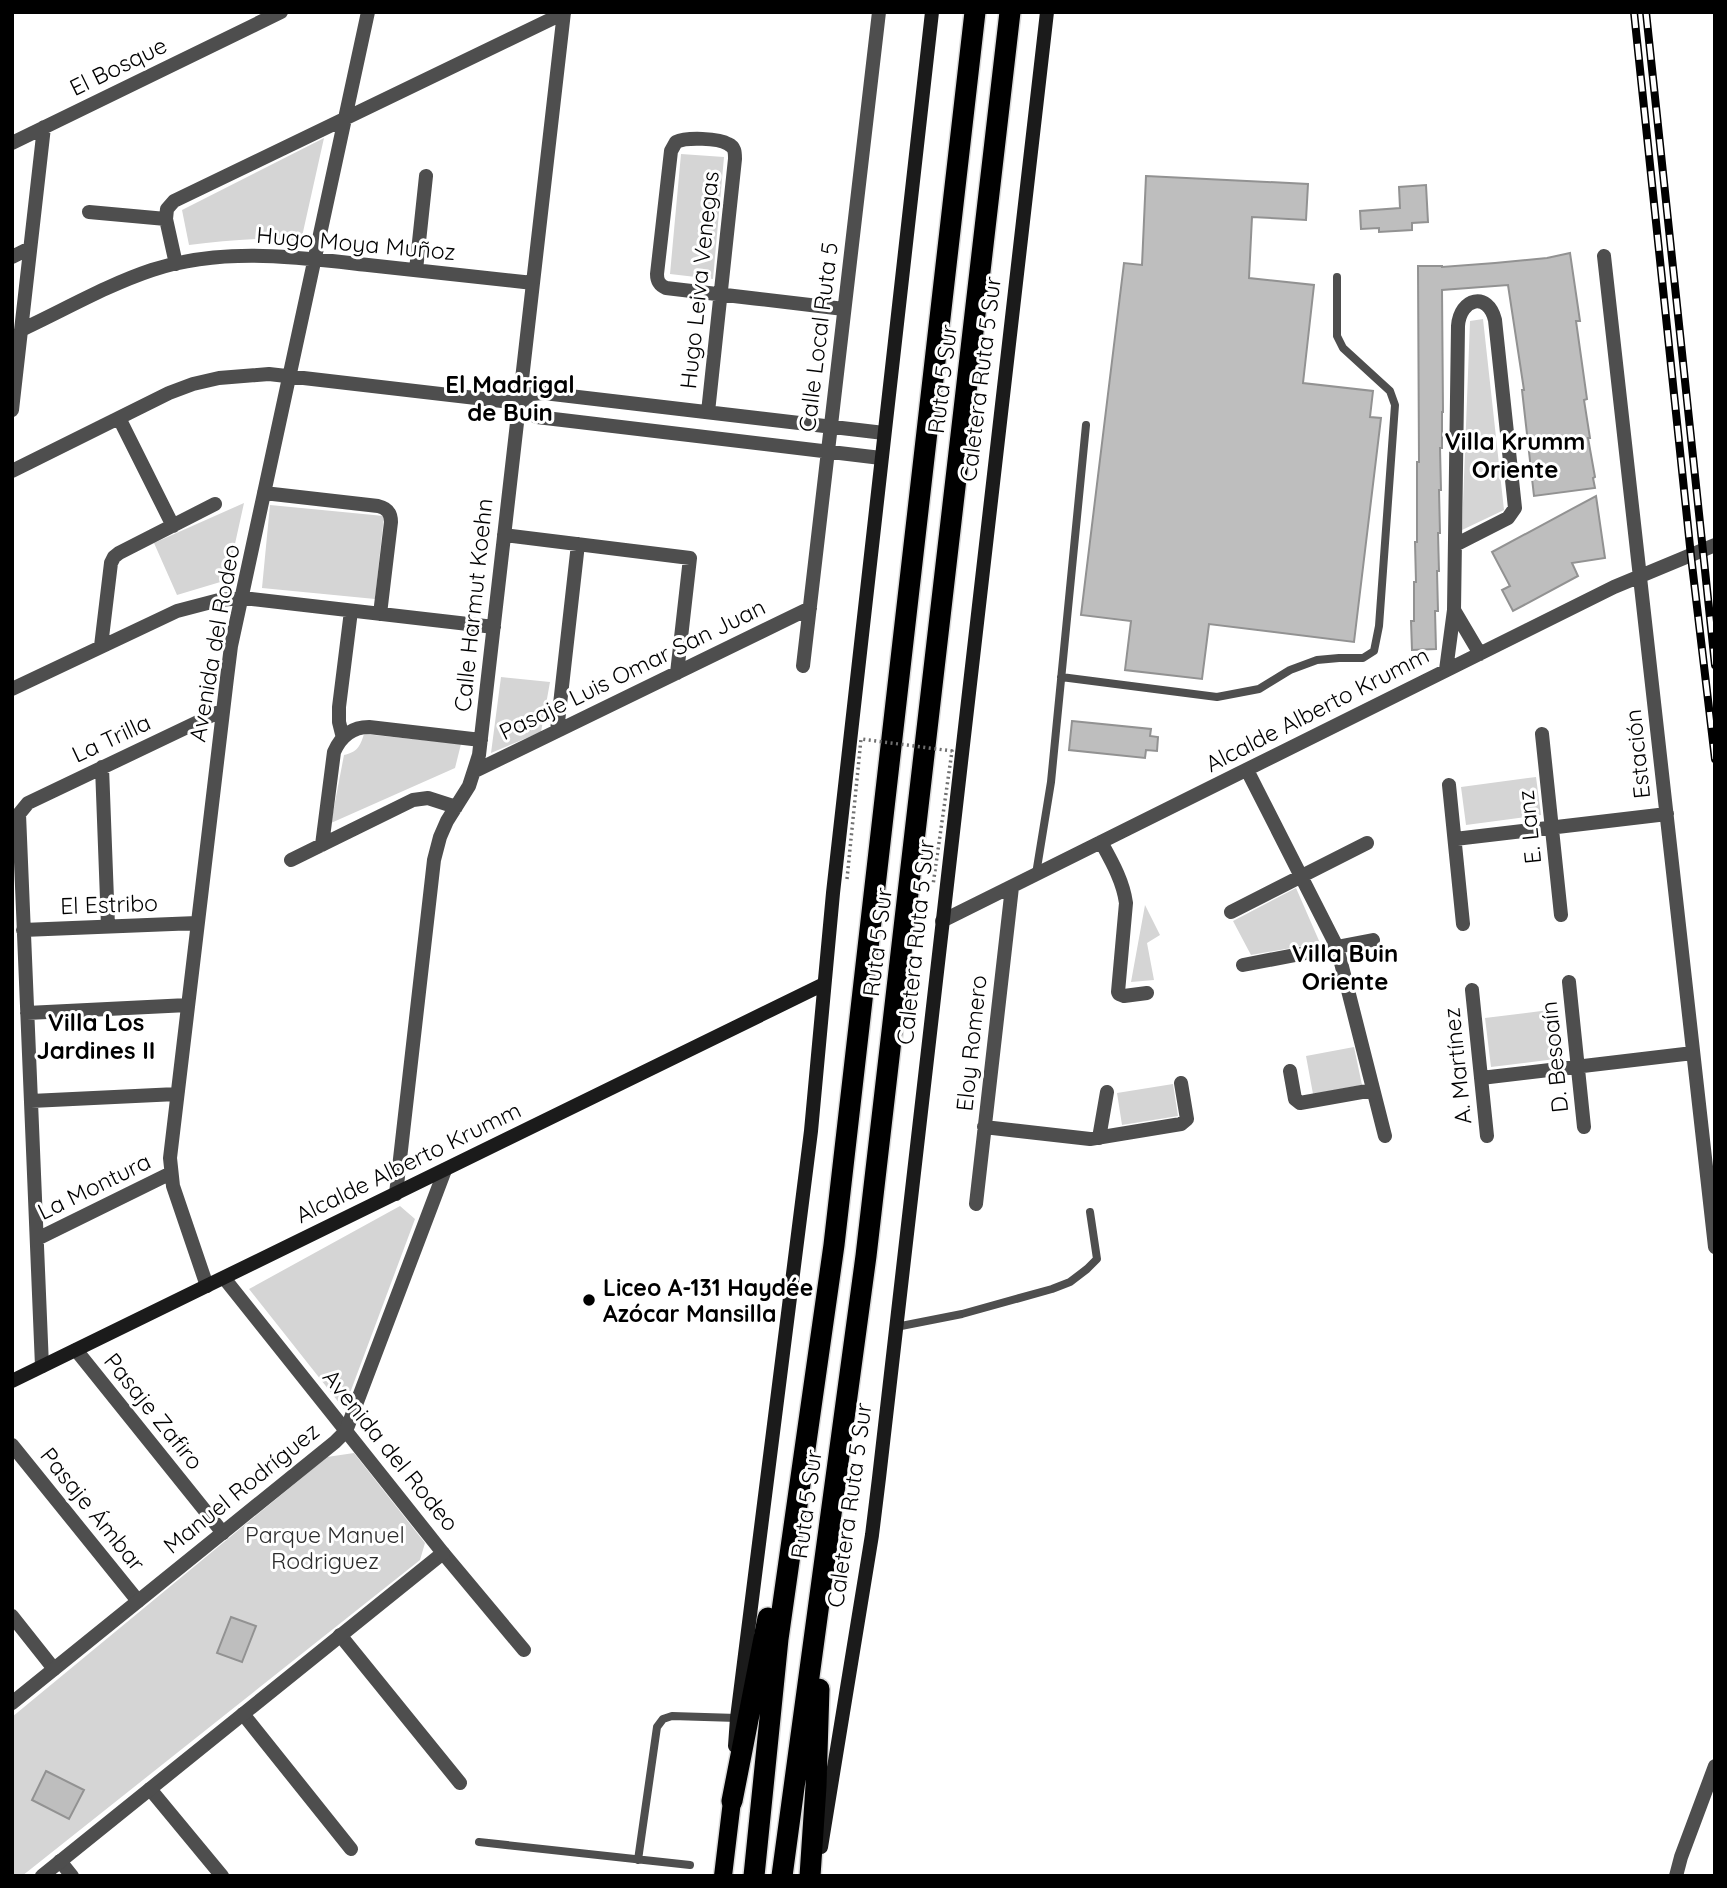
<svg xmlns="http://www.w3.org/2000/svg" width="1727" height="1888" viewBox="0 0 1727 1888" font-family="Quicksand,sans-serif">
<rect width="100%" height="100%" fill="#fff"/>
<!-- green -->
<path fill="#d5d5d5" d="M324,138l-23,103c-38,-5 -74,0 -112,4l-7,-35z
M681,154l43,3 -11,122 -43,-5z
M1483,319l21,191 -42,20 8,-209z
M244,503l-17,77 -50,15 -23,-52z
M270,505l114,11 -9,83 -113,-11z
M501,677l49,5 -9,50 -50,21z
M364,734l97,10 -6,24 -124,55 13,-68c13,-3 16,-8 20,-21z
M1536,777l5,38 -75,10 -5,-38z
M1296,888l24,55 -69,12 -18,-34z
M1145,905l15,30 -13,8 7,37 -23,2z
M1557,1009l6,49 -72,9 -6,-49z
M1354,1047l8,38 -49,9 -7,-38z
M1173,1084l5,32 -56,9 -5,-32z
M400,1206l15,13 -71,190 -95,-120z
M354,1453l71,90 -5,17 -398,316h-10v-159l315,-260z"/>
<!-- building -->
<path fill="#bebebe" stroke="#929292" stroke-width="2" d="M1146,176l162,8 -2,36 -54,-3 -3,61 65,7 -11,98 70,8 -3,26 11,1 -27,224 -145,-18 -7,55 -77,-9 6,-49 -50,-6 43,-352 18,2z
M1426,185l2,37 -16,1v7l-33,2v-4l-18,1 -1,-18 40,-3 -1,-21z
M1570,253l10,68h-4l11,78 -3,1 6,38h-2l7,39 -2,1 2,10 -61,8 -12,-106h2l-16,-105 -66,5 1,122h-1v36h-2l1,42h-2l1,43h-2l1,38h-2l1,40h-3l1,38 -24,1 -1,-29h3v-39h2l-1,-40h2v-80h2l-1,-196h24v1l53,-4 52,-5z
M1596,496l9,62 -33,5 6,13 -65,35 -11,-21 8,-4 -18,-34z
M1072,721l79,8 -1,7 8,1 -1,14 -11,-1 -1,8 -76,-8z
M231,1617l25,9 -14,36 -25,-9z
M46,1771l38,19 -15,29 -37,-19z"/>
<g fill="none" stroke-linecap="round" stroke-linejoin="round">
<!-- primary casing -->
<g stroke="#dbdbdb" stroke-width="21">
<path id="primary" d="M723,1876l9,-75"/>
</g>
<!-- motorway casing -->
<g stroke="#dbdbdb" stroke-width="24">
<path id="motorway" d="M732,1801l36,-183
M754,1876l24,-237 56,-394 141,-1233
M782,1876l84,-620 144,-1244
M810,1876l6,-90 3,-97"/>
</g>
<!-- service -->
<path stroke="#4e4e4e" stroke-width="8" d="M1061,677l156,20 42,-8 31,-19 27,-10 22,-2h24l11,-7 5,-25 16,-221 -5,-14 -47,-43 -6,-12v-59
M1036,874l15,-92 35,-357
M896,1327l66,-13 90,-25 18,-7 17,-13 10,-10 -7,-47
M479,1842l211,23
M638,1860l19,-133 6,-8 9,-3 65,2"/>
<!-- minor -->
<path stroke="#4e4e4e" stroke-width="14" d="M12,143l269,-131
M89,212l77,7
M1604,256l111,991
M12,257l18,-9
M176,264l-10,-45 1,-10 7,-8 390,-188
M416,270l10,-94
M21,330c43,-20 86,-45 131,-60 71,-23 144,-13 216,-5 55,6 110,12 165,18
M519,403l12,-9 13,-1 340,40
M12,410l32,-283
M708,412c9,-84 18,-169 27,-253 0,-7 0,-12 -7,-15 -9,-6 -42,-7 -52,-2l-5,9 -14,123c0,7 2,11 9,14 59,7 119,14 178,21
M119,418l54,108
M12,471l157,-78 24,-9 26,-6 50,-4 250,29 6,8 12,6 344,41
M264,493l114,13c9,2 13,7 13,16l-11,92
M504,535l186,23 -13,115
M1454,610l26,44
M101,646l10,-83 3,-6 5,-4 96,-49
M803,666l76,-654
M1446,670l8,-60 4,-284c2,-28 30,-35 37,-6l20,188 -7,10 -53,27
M12,689l165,-78 42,-11 24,-2 251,29
M557,731l21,-187
M1542,734l19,181
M343,738l-4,-16v-15l12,-96
M102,767l6,159
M1247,770l90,177 48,189
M475,771l335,-163
M1449,785l14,139
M1455,839l212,-25
M1101,842c11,20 22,39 25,61l-8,89 1,2 5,2 23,-3
M322,845l12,-93c7,-16 18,-25 35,-25l112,13
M291,860l122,-60 15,-2 28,9
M1231,912l136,-69
M942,921l672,-334 101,-42
M23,930l174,-7
M1243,965l130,-25
M1569,982l15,145
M1472,990l15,146
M27,1013l161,-8
M1290,1071l5,28 5,4 73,-13
M1481,1078l212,-25
M31,1101l146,-7
M984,1127l106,12 91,-15 6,-5 -6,-36
M1099,1138l8,-46
M396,1194l38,-334 6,-23 7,-16 22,-35 10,-31 85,-743
M976,1204l36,-317
M37,1239l134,-66
M224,1278l122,153
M207,1286l-34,-100 -3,-28 57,-480 4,-32 137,-634
M76,1350l147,183
M42,1366l-23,-552 9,-11 195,-93
M12,1445l126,156
M443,1553l81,97
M12,1616l42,53
M340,1635l120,148
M243,1714l108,135
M150,1789l72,87
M60,1861l12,15
M1676,1876l5,-19 34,-91"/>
<!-- tertiary -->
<path stroke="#4e4e4e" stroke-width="14" d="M12,1703l323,-261 11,-11 99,-261
M42,1876l401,-323 -97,-122"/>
<!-- secondary -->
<path stroke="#1b1b1b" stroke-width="14" d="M12,1381l812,-397
M735,1746l2,-28 74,-587 22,-238 99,-881
M821,1847l51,-312 7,-57 168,-1466"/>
<!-- primary -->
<use href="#primary" stroke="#000" stroke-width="18"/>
<!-- motorway -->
<use href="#motorway" stroke="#000" stroke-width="21"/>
<!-- rail casing -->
<g stroke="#000" stroke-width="8">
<path id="rail" d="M1634,12l57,544 24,203
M1646,12l69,653"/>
</g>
<!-- rail -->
<use href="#rail" stroke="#fff" stroke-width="5" stroke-dasharray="16" stroke-linecap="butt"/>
<!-- path-bridge -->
<path stroke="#707070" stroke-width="3.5" stroke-dasharray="2 3.5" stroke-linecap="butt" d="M847,879l14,-140 91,12 -19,134"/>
</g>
<!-- markers -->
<circle fill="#000" stroke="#fff" stroke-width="2.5" cx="589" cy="1300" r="7"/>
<g text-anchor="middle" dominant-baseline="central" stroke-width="6" stroke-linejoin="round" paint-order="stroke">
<!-- street labels -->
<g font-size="23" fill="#000" stroke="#fff">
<text transform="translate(118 66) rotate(-26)">El Bosque</text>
<text transform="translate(356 243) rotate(5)">Hugo Moya Muñoz</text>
<text transform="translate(699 280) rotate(-84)">Hugo Leiva Venegas</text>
<text transform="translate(818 337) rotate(-83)">Calle Local Ruta 5</text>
<text transform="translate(942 379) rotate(-83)">Ruta 5 Sur</text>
<text transform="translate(980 379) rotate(-83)">Caletera Ruta 5 Sur</text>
<text transform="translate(473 605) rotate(-84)">Calle Harmut Koehn</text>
<text transform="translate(214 643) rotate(-80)">Avenida del Rodeo</text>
<text transform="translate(632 669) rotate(-26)">Pasaje Luis Omar San Juan</text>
<text transform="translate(1317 709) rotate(-27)">Alcalde Alberto Krumm</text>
<text transform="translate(111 738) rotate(-25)">La Trilla</text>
<text transform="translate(1637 754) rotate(-96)">Estación</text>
<text transform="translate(1529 827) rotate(-96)">E. Lanz</text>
<text transform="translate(109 904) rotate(-2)">El Estribo</text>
<text transform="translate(877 942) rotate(-83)">Ruta 5 Sur</text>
<text transform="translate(915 942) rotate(-84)">Caletera Ruta 5 Sur</text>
<text transform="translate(971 1043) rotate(-84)">Eloy Romero</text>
<text transform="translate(1554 1057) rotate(-96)">D. Besoaín</text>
<text transform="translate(1457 1066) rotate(-96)">A. Martínez</text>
<text transform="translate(408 1162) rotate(-26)">Alcalde Alberto Krumm</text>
<text transform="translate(94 1186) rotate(-26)">La Montura</text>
<text transform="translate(154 1411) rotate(51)">Pasaje Zafiro</text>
<text transform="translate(391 1450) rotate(51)">Avenida del Rodeo</text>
<text transform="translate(241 1488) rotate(-39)">Manuel Rodríguez</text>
<text transform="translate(806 1504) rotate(-82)">Ruta 5 Sur</text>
<text transform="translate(849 1505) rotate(-82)">Caletera Ruta 5 Sur</text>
<text transform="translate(93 1509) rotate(51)">Pasaje Ámbar</text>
</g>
<!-- poi labels -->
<g font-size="23" font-weight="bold" fill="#000" stroke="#fff" text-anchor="start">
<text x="603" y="1287">Liceo A-131 Haydée<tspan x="603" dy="26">Azócar Mansilla</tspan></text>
</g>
<!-- park labels -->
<g font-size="23" fill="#2c2c2c" stroke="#fff">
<text x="325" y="1534">Parque Manuel<tspan x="325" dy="26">Rodriguez</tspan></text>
</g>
<!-- neighbourhood labels -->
<g font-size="24" font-weight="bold" fill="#000" stroke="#fff">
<text x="510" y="384">El Madrigal<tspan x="510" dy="28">de Buin</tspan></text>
<text x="1515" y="441">Villa Krumm<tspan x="1515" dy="28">Oriente</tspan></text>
<text x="1345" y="953">Villa Buin<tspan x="1345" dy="28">Oriente</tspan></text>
<text x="96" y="1022">Villa Los<tspan x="96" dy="28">Jardines II</tspan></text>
</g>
</g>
<!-- border -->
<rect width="1727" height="1888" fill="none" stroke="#000000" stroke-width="28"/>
</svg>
